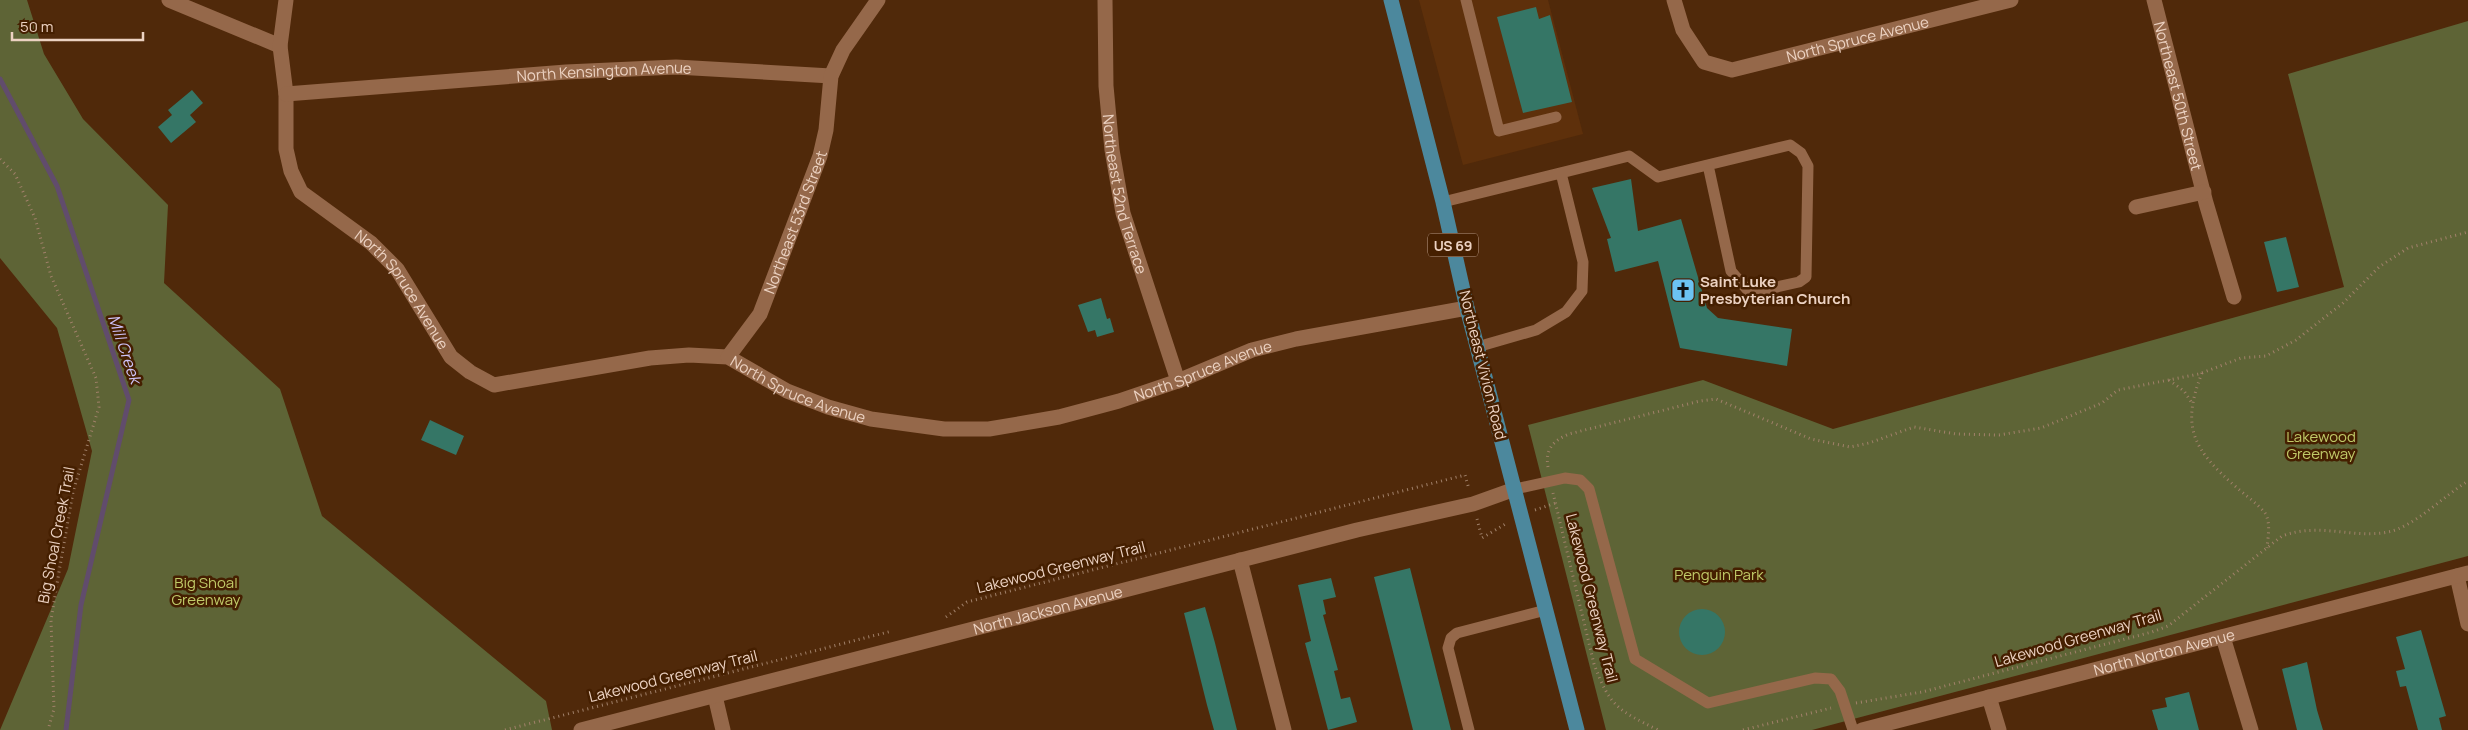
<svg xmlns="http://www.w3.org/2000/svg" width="2468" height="730" viewBox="0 0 2468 730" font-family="Manrope,sans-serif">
<rect width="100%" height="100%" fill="#50290a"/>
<!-- built -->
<path fill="#5e300b" d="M1419,0h129l35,134 -120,31z"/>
<!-- green -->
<path fill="#5e6436" d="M0,0h27l17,54 39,65 85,86 -4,78 116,106 42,127 224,185 6,29h-552l68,-161 24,-118 -35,-123 -57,-70z
M2468,21v535l-656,174h-206l-78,-305 175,-45 130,49 511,-142 -56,-213z"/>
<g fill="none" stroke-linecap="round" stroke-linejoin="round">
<!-- stream -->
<path stroke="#614c6c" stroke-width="5" d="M0,79l57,107 72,214 -48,205 -15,125"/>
</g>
<!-- building -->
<path fill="#357666" d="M1536,7l3,12 11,-4 22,87 -49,11 -26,-96z
M192,90l11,13 -13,12 6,7 -25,21 -13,-16 14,-12 -4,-5z
M1631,179l7,52 43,-12 26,89 11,10 74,11 -5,37 -107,-18 -22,-87 -43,11 -8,-33 4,-1 -19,-50z
M2286,237l13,50 -22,5 -13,-50z
M1101,298l6,21 3,-1 4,14 -17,5 -2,-7 -7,2 -10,-27z
M430,420l34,16 -8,19 -35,-15z
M1410,568l41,162h-38l-39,-153z
M1331,578l5,19 -13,3 3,14 -3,1 15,55 -4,1 7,28 9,-2 7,25 -29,8 -23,-87 6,-2 -13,-56z
M1205,607l10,36 22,87h-23l-7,-25 -23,-92z
M1679 632a23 23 0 1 1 46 0a23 23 0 1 1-46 0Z
M2421,630l25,86 -7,2 3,12h-24l-12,-44 -6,1 -4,-16 9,-2 -9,-32z
M2307,662l10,48 6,20h-26l-15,-61z
M2189,692l10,38h-41l-6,-20 15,-3 -2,-9z"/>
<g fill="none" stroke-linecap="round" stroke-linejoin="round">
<!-- path -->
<path stroke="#a1816a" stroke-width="3" stroke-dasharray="1 4" stroke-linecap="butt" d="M0,159l15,15 20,44 16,58 45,102 3,29 -26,85 -14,80 -8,48 3,89 -6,21
M2202,373c-22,55 -8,77 34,114 9,8 22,17 29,26 6,10 3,24 2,35
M2169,380l15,11 8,12
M1548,467c-3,-18 5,-26 21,-33l131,-33 16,-2 95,40 39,8 19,-4 45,-16 42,7 43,1 42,-7 61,-25 16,-13 81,-16 42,-16 25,-2 30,-16 47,-37 36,-36 29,-19 60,-16
M1553,493l41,171c16,43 24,46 64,66
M1535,510l21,-7
M1477,519l5,19 25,-15
M946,617l21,-15 498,-127 4,14
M1856,703l66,-11 230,-60 16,-6 114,-90c38,-14 70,3 106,-4 26,-5 57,-37 80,-51
M505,730l387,-99
M1743,730l88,-22"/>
<!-- lane -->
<path stroke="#95684a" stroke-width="11" d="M1466,0l33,131 57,-14
M1443,202l186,-46 29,21 132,-32 11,8 7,13 -2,111 -7,5 -49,11 -19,-22 -23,-106
M1477,347l59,-17 30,-18 16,-21 1,-29 -22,-89
M1515,489l50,-11 15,2 9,9 46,170 73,44 107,-25 16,1 9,12 13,39
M1469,730l-21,-82 3,-10 6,-5 89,-23"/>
<!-- street -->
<g stroke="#95684a" stroke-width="15">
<path d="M169,0l111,46"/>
<path id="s1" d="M286,0l-6,46 6,48v55l5,22 10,21 70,51 26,26 54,88 19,15 24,13 156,-27 39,-3 39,2 59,34 41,16 43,12 73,10h45l70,-12 60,-16 59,-20 74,-31 44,-11 171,-31"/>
<path id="s2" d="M1105,0l1,86 6,64 11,63 55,168"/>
<path id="s3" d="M1674,0l9,30 21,32 28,8 279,-70"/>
<path id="s4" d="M2154,0l52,203 28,94"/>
<path id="s5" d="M286,94l280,-22 110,-5 155,9"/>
<path d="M2136,207l68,-15"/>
<path id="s6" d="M728,357l32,-43 60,-158 6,-26 5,-54 12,-26 35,-50"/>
<path d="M1240,560l44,170"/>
<path d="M2457,576l11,48"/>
<path d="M2223,637l28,93"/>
<path d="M715,696l8,34"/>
<path d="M1989,697l10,33"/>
<path id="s7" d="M581,730l776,-200 116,-26 42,-15"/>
<path id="s8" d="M1862,730l606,-157"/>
</g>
<!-- primary -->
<path stroke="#4c889d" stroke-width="15" d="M1391,0l52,202 24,106 110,422"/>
</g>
<!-- icons -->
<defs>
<g id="church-square" transform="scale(1.25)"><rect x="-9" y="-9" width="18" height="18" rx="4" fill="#6cc3f2" stroke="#451f00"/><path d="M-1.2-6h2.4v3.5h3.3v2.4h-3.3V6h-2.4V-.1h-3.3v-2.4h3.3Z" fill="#111"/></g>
</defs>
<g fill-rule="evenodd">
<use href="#church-square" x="1683" y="290"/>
</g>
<g text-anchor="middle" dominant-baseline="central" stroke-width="5" stroke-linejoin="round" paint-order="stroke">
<!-- shield labels -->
<rect fill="#451f00" stroke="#ba9c88" stroke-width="1" x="1428" y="233.5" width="50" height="23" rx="4"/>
<g font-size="14" font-weight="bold" fill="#ecd2c2">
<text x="1453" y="245">US 69</text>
</g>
<!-- street labels -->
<g font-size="15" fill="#ecd2c2" stroke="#451f00">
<text stroke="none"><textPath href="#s3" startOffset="228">North Spruce Avenue</textPath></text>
<text stroke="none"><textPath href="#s5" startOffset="319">North Kensington Avenue</textPath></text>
<text stroke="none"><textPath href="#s4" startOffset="99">Northeast 50th Street</textPath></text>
<text stroke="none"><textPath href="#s2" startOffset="196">Northeast 52nd Terrace</textPath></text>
<text stroke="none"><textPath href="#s6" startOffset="152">Northeast 53rd Street</textPath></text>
<text stroke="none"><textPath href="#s1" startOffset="338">North Spruce Avenue</textPath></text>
<text transform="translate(1483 365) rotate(76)">Northeast Vivion Road</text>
<text stroke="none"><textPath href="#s1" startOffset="1208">North Spruce Avenue</textPath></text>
<text stroke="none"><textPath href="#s1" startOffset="788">North Spruce Avenue</textPath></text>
<text transform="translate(56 535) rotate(-79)">Big Shoal Creek Trail</text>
<text transform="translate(1061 567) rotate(-14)">Lakewood Greenway Trail</text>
<text transform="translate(1592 598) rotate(76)">Lakewood Greenway Trail</text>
<text stroke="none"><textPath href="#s7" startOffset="482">North Jackson Avenue</textPath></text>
<text transform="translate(2078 638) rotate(-16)">Lakewood Greenway Trail</text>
<text stroke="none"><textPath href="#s8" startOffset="312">North Norton Avenue</textPath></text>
<text transform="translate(673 676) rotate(-14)">Lakewood Greenway Trail</text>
</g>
<!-- poi labels -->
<g font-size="15" font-weight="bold" fill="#ecd2c2" stroke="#451f00" text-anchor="start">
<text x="1700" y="281">Saint Luke<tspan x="1700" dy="17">Presbyterian Church</tspan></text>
</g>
<!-- park labels -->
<g font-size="15" fill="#c0ca68" stroke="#451f00">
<text x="2321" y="436">Lakewood<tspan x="2321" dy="17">Greenway</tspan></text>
<text x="1719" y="574">Penguin Park</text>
<text x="206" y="582">Big Shoal<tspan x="206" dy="17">Greenway</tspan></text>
</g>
<!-- water labels -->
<g font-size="16" font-style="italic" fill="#cec3f8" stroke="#451f00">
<text transform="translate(125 349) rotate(71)">Mill Creek</text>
</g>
</g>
<!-- scale -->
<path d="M12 32v8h131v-8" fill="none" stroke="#ecd2c2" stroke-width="2.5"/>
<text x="20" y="32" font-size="15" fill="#ecd2c2" stroke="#451f00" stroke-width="4" paint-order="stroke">50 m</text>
</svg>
